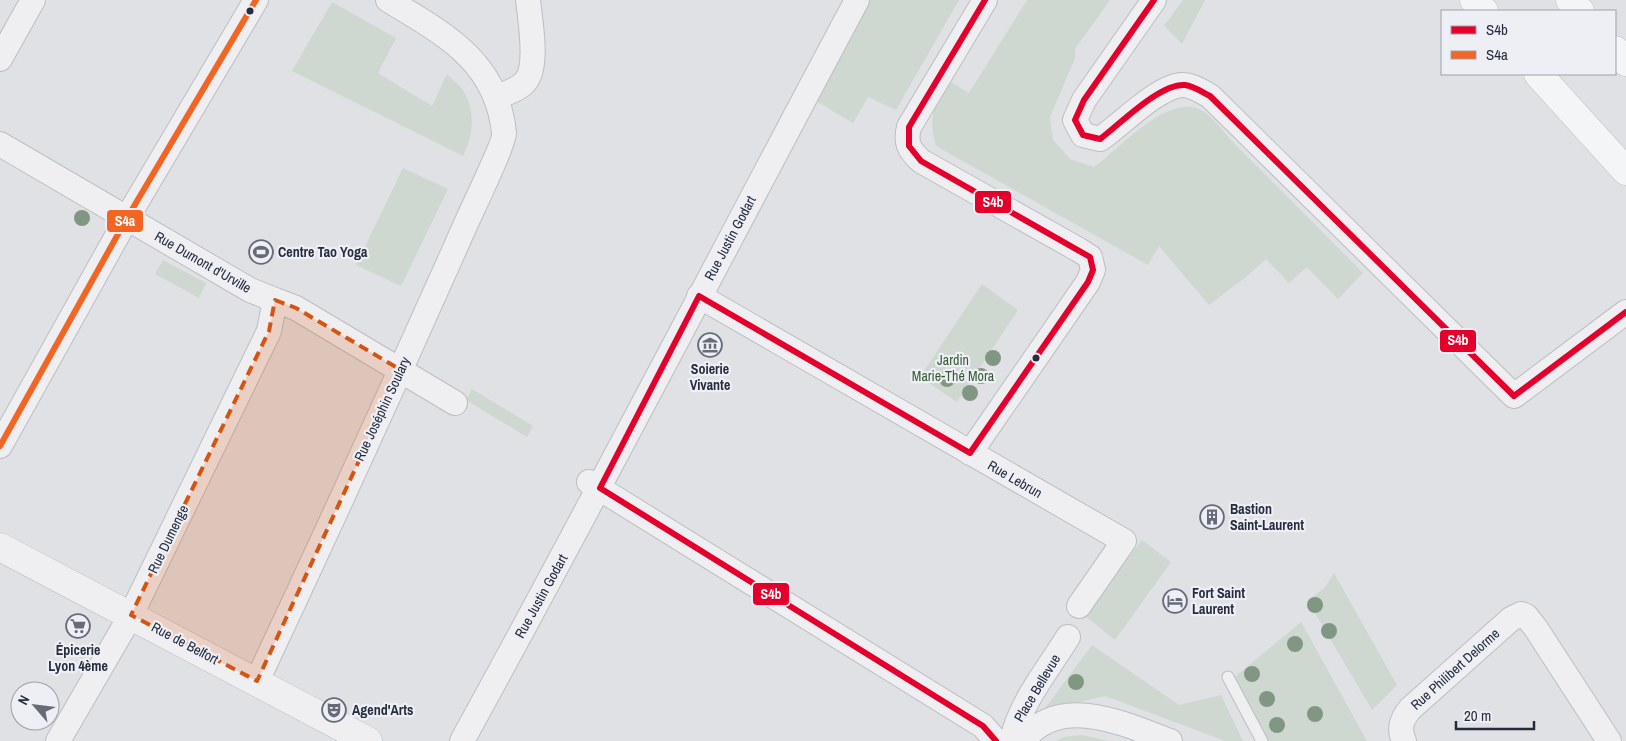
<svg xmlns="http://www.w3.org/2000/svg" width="1626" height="741" viewBox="0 0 1626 741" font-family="'Archivo Narrow',sans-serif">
<rect width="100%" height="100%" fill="#dfe1e5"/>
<!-- green -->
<path fill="#ced8d0" d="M869,0h90l-63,110 -28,-13 -15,26 -37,-22z
M1027,0h83l-35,49v9l-25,59 3,23 17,19 24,8c24,-17 69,-69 102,-59 15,5 24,20 34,31l133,134 -25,26 -31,-32 -18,16 -23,-24 -20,18 -37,28 -50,-59 -11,19 -212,-119c-9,-30 -1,-39 13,-65l20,12z
M1183,0h22l-23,44 -18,-18z
M332,2l64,36 -18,35 54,33 15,-32c5,6 13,11 17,18 12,20 9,45 -1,64l-171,-85z
M403,168l45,21 -47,97 -45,-21z
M163,260l43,23 -7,15 -44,-24z
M982,284l36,26 -61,92 -37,-25z
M472,389l61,37 -6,11 -61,-37z
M1142,540l29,22 -56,78 -30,-24z
M1334,573l63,112 -25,25 -64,-109 17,-14z
M1301,622l66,119h-107l-30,-60z
M1092,645l87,60 42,-10 22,46h-18l-120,-45 -62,15z
M1082,735l27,6h-53l8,-4z"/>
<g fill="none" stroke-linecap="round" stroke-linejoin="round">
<!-- service casing -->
<g stroke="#bcbec2" stroke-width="13">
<path id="service" d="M1228,677l34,64"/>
</g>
<!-- minor casing -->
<g stroke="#bcbec2" stroke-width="26">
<path id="minor" d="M1154,0l-70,100 -9,20 8,15 17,4c22,-15 56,-51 81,-54 10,-1 20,6 29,11l304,300 112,-84
M0,59l33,-59
M497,97c9,-4 21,-7 28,-15 14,-15 5,-62 3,-82
M0,144l250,146 25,10 -6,31 -138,284 -73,126
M699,296l425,245 -45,65
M275,300l21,8 159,95
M0,446l127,-228 129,-218
M970,453l118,-171 5,-12 -3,-13 -11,-7 -158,-89c-12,-11 -16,-18 -12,-34l76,-127
M589,482l394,244 13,15
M257,681c71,-151 140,-302 207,-453 6,-14 41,-86 40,-95 -7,-72 -60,-99 -116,-133
M462,741c135,-245 263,-494 395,-741
M1012,741c6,-35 37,-73 56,-104
M1023,741c36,-49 104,-16 147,0
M1404,741c-6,-13 -2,-22 6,-32l101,-90 10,-5 5,2 9,11 74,114"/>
</g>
<!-- tertiary casing -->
<g stroke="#bcbec2" stroke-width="29">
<path id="tertiary" d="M0,547l368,194"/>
</g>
<!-- primary casing -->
<g stroke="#bbbec3" stroke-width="29">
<path id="primary" d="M1474,0l10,11
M1570,0l10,11
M1615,50l11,12
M1538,74l88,97"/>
</g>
<!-- service -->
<use href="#service" stroke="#efeff2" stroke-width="11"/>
<!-- minor -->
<use href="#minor" stroke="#efeff2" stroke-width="24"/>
<!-- tertiary -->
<use href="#tertiary" stroke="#efeff2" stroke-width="28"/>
<!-- primary -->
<use href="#primary" stroke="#f3f5f6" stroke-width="28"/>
<!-- bus-1 casing -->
<g stroke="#edeff5" stroke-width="10">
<path id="bus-1" d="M985,0l-76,127v19l12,15 169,96 3,13 -5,12 -118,171 -271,-157 -99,192 383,238 13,15
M1154,0l-70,100 -9,20 8,15 17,4c20,-15 60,-56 85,-54 9,1 17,7 25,11l304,300 112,-84"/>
</g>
<!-- bus-2 casing -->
<g stroke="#edeff5" stroke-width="10">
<path id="bus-2" d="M0,446l127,-228 129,-218"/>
</g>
<!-- bus-1 -->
<use href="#bus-1" stroke="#e4002b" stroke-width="6"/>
<!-- bus-2 -->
<use href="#bus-2" stroke="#f26522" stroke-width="6"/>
</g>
<!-- trees -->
<g fill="#829783">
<circle cx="82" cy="218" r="8"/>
<circle cx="993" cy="358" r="8"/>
<circle cx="981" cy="376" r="8"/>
<circle cx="947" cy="379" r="8"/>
<circle cx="970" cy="393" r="8"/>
<circle cx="1315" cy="605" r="8"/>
<circle cx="1329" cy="631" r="8"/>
<circle cx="1295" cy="644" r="8"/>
<circle cx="1252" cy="674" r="8"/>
<circle cx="1076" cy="682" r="8"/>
<circle cx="1267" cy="699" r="8"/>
<circle cx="1315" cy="714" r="8"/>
<circle cx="1277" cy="725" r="8"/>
</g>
<!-- marked area -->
<path fill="#d55411" fill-opacity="0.2" stroke="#d55411" stroke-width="4" stroke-dasharray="10 6" stroke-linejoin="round" d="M275,300l21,8 105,62 -144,311 -126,-66 138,-284z"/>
<!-- icons -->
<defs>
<g id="stadium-ring" transform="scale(1.25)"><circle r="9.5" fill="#edeff5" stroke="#676b78" stroke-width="1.5"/><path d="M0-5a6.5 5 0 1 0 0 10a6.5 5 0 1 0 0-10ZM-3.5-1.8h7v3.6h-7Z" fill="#676b78"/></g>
<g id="museum-ring" transform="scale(1.25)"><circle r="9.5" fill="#edeff5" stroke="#676b78" stroke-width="1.5"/><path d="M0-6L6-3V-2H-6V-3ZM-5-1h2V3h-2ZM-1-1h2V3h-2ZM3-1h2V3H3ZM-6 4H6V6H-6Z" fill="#676b78"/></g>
<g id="building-ring" transform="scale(1.25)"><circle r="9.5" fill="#edeff5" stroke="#676b78" stroke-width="1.5"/><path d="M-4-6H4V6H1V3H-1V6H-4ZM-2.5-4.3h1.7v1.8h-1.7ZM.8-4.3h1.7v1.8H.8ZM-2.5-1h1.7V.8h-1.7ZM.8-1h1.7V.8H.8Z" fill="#676b78"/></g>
<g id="hotel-ring" transform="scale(1.25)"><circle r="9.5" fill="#edeff5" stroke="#676b78" stroke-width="1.5"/><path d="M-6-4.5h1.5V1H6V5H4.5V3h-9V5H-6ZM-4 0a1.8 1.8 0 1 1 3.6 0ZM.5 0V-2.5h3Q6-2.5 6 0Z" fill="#676b78"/></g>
<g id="supermarket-ring" transform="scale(1.25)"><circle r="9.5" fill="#edeff5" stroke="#676b78" stroke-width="1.5"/><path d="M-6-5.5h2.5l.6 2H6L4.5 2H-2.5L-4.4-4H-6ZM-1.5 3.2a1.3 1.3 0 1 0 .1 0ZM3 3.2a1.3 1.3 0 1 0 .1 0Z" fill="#676b78"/></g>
<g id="theatre-ring" transform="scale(1.25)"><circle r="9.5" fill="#edeff5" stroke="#676b78" stroke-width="1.5"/><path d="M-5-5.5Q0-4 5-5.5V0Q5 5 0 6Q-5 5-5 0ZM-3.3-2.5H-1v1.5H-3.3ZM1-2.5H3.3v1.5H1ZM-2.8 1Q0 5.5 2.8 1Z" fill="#676b78"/></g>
</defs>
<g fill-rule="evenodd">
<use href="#stadium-ring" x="261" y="252"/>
<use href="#museum-ring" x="710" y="345"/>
<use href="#building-ring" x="1212" y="517"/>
<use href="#hotel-ring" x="1175" y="601"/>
<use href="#supermarket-ring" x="78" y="626"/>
<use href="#theatre-ring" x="334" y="710"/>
</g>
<!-- markers -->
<g fill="#262c3e" stroke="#edeff5" stroke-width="2">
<circle cx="250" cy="11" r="4.5"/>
<circle cx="1036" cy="358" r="4.5"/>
</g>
<g text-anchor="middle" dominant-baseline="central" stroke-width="4.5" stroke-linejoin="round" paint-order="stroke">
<!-- street labels -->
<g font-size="14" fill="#262c3e" stroke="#edeff5">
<text transform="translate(730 238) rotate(-62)">Rue Justin Godart</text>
<text transform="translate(203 262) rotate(30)">Rue Dumont d'Urville</text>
<text transform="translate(382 409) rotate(-65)">Rue Joséphin Soulary</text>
<text transform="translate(1015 479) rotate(30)">Rue Lebrun</text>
<text transform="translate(168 539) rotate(-64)">Rue Dumenge</text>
<text transform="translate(541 596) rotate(-61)">Rue Justin Godart</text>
<text transform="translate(185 643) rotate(28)">Rue de Belfort</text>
<text transform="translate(1455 669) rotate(-42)">Rue Philibert Delorme</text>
<text transform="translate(1037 688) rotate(-59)">Place Bellevue</text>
</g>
<!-- poi labels -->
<g font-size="14" font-weight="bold" fill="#262c3e" stroke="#edeff5" text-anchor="start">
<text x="278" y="252">Centre Tao Yoga</text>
<text x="710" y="369" text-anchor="middle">Soierie<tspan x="710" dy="16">Vivante</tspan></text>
<text x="1230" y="509">Bastion<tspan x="1230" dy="16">Saint-Laurent</tspan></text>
<text x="1192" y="593">Fort Saint<tspan x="1192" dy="16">Laurent</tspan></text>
<text x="78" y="650" text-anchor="middle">Épicerie<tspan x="78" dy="16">Lyon 4ème</tspan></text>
<text x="352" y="710">Agend'Arts</text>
</g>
<!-- park labels -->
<g font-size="14" fill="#355a33" stroke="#edeff5">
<text x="953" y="360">Jardin<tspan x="953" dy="16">Marie-Thé Mora</tspan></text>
</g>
</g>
<g stroke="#edeff5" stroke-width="2">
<rect x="974" y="190" width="38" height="24" rx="5" fill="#e4002b"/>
<rect x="106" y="209" width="38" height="24" rx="5" fill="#f26522"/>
<rect x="1439" y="329" width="38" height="24" rx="5" fill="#e4002b"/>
<rect x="752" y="582" width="38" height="24" rx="5" fill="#e4002b"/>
</g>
<g font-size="14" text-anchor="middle" font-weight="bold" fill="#fff">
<text x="993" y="207">S4b</text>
<text x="125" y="226">S4a</text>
<text x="1458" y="345">S4b</text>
<text x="771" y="599">S4b</text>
</g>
<!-- legend -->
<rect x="1441" y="10" width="175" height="65" fill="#edeff5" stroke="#9da1ac"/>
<rect x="1451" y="26" width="25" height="8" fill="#e4002b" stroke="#9da1ac"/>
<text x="1486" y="35" font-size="15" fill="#262c3e">S4b</text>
<rect x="1451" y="51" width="25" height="8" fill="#f26522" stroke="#9da1ac"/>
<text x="1486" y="60" font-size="15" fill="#262c3e">S4a</text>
<!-- north arrow -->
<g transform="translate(35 706) rotate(298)"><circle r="24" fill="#edeff5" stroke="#9da1ac"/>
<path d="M0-4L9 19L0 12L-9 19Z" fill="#676b78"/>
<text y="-8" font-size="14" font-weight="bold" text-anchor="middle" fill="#262c3e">N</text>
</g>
<!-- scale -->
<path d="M1456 721v8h78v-8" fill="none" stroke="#262c3e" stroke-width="2.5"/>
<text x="1464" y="721" font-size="15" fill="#262c3e" stroke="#edeff5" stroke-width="4" paint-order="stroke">20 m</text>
</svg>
